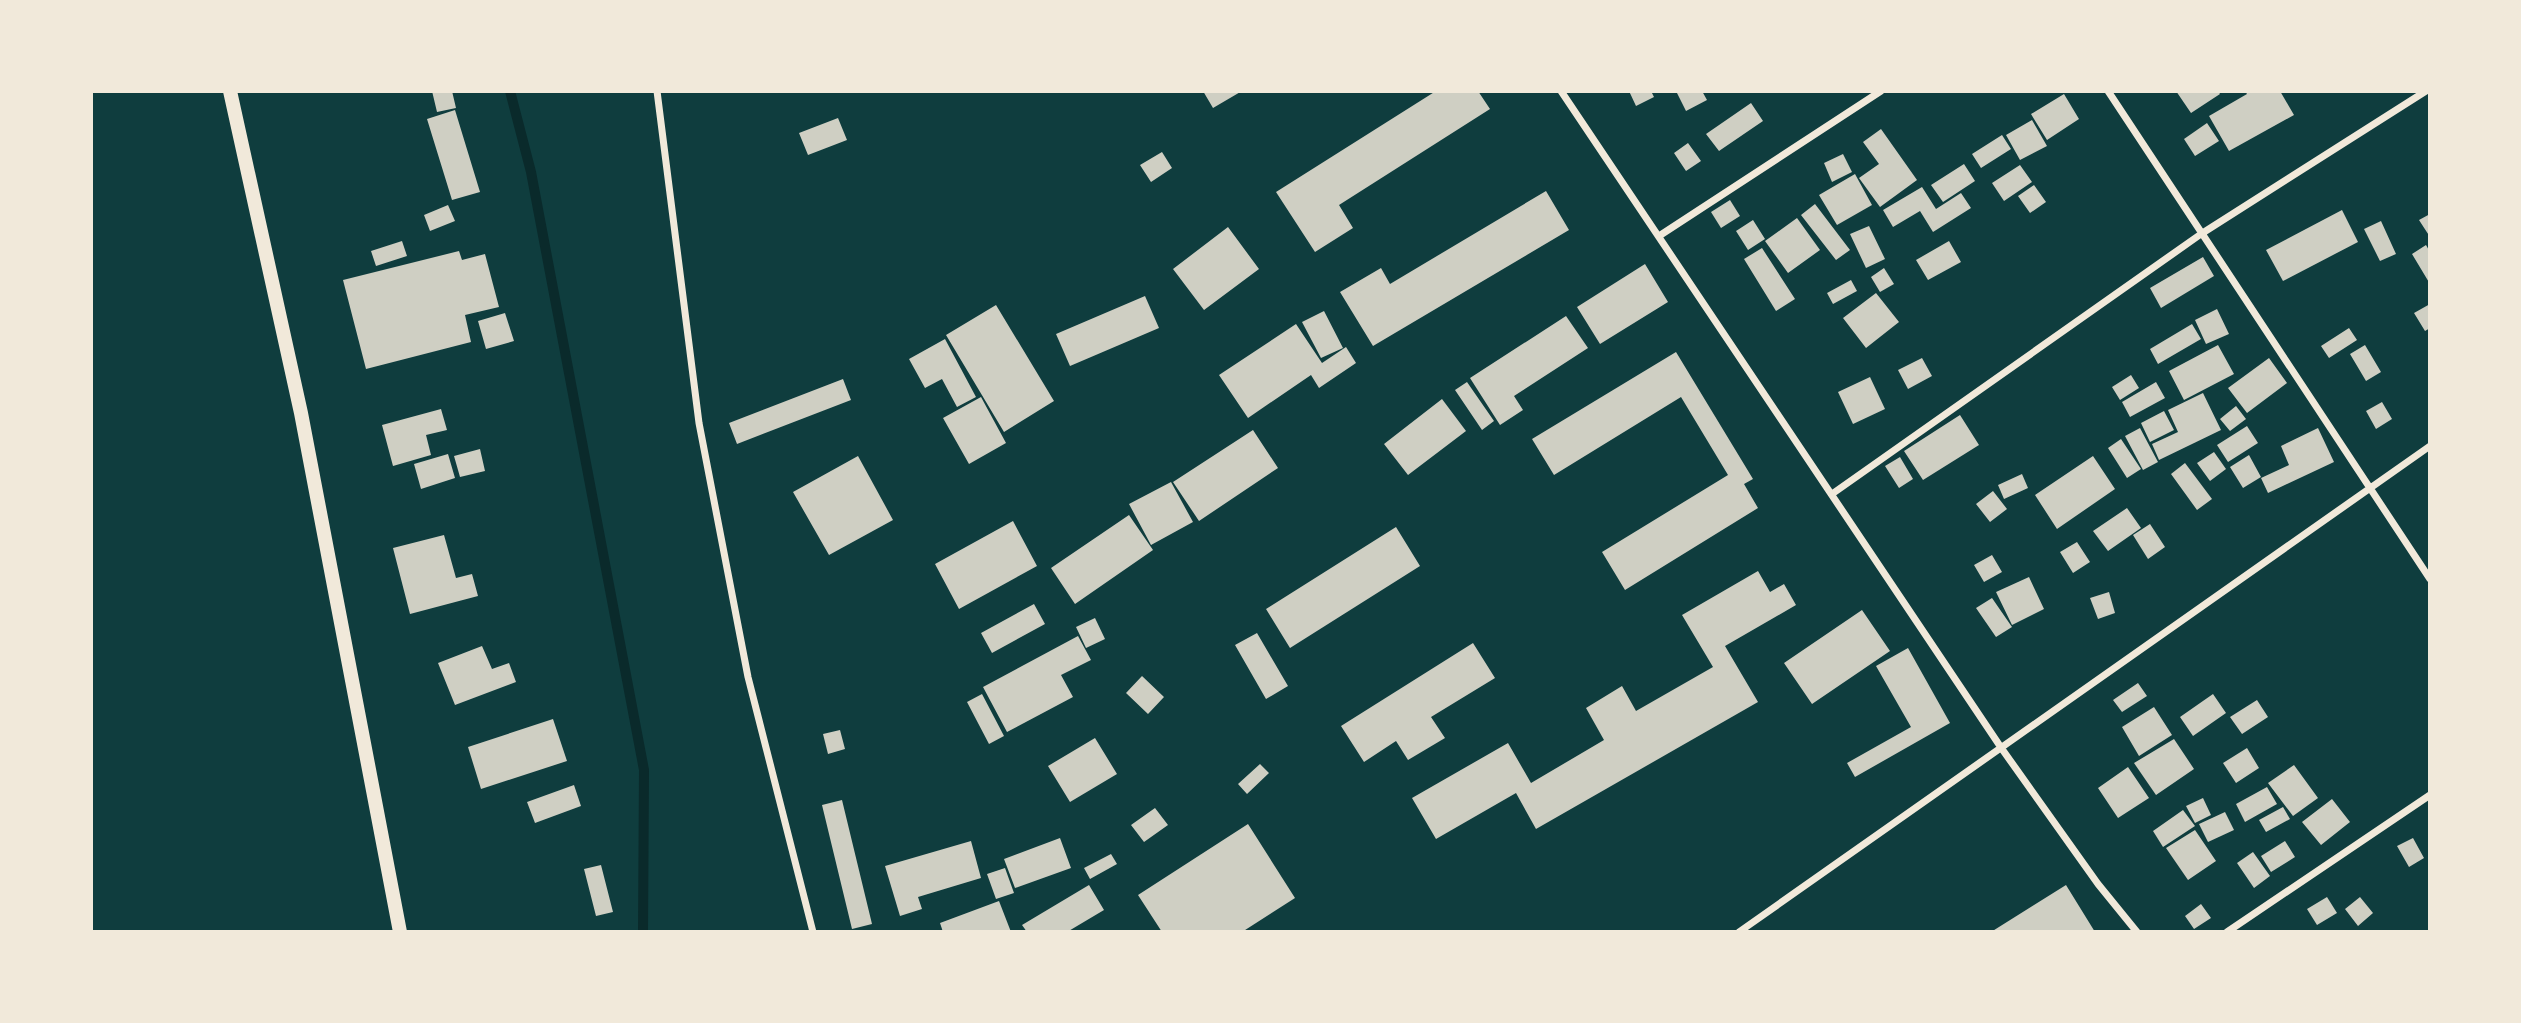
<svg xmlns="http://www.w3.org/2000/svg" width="2521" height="1023" viewBox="0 0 2521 1023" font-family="Arial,sans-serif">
<rect width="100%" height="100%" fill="#0f3d3e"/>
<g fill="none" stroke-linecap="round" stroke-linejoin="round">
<!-- stream -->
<path stroke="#0a2a2b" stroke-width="10" d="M510,91l21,81 113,598 -1,162"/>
</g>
<!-- building -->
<path fill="#cfcfc3" d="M432,91h20l4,17 -19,4z
M1203,91h39l-29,17z
M1436,91h42l12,18 -151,96 14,23 -38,24 -39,-60z
M1629,91h22l3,6 -18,9z
M1676,91h26l5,9 -21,11z
M2176,91h42l2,3 -29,19z
M2245,91h35l14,24 -65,36 -20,-35 38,-22z
M2064,94l15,25 -32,21 -16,-26z
M1751,103l12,18 -44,30 -13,-17z
M455,110l25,82 -28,8 -25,-81z
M838,118l9,22 -39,15 -9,-22z
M2032,120l15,26 -27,14 -14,-25z
M2207,123l12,18 -24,15 -11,-17z
M1881,129l36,51 -37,27 -21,-29 20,-14 -16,-22z
M2002,135l9,14 -30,19 -9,-14z
M1688,143l13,18 -15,10 -12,-18z
M1162,152l10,16 -21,14 -11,-17z
M1843,154l9,18 -20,10 -8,-19z
M1964,164l11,17 -32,21 -12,-17z
M2020,165l12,17 -28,19 -12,-18z
M1855,174l17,31 -35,20 -18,-30z
M2034,185l12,17 -16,11 -12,-17z
M1922,187l14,22 25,-16 10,15 -38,24 -13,-21 -27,16 -10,-17z
M1546,191l23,39 -196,116 -33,-54 41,-24 9,16z
M1730,200l10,16 -19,12 -10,-16z
M1815,204l35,46 -14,10 -35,-45z
M448,205l7,16 -25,10 -6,-16z
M2342,210l16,32 -75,39 -17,-31z
M2430,214v23l-11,-17z
M1797,218l23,32 -32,23 -23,-32z
M1753,220l12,19 -17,11 -12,-19z
M2381,221l15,33 -16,7 -16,-32z
M1869,226l16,33 -19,9 -16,-34z
M1228,227l31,42 -55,41 -31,-41z
M402,241l5,15 -31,10 -5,-15z
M1949,241l12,21 -33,18 -12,-20z
M2426,245l4,7v32l-18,-30z
M1762,248l33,51 -19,12 -32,-52z
M459,251l3,9 23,-6 14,53 -34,8 6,27 -105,27 -23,-89z
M2203,257l11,19 -53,32 -11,-20z
M1645,264l23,38 -68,42 -23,-37z
M1884,268l10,16 -14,8 -9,-15z
M1851,280l6,11 -24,13 -6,-11z
M1876,293l23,29 -33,26 -23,-30z
M1145,296l14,32 -89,38 -14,-32z
M2430,304v24l-5,3 -11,-18z
M996,305l58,96 -50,31 -58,-97z
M2217,309l12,25 -23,10 -11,-24z
M1324,311l19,37 -22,10 -19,-36z
M505,313l9,28 -28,8 -8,-28z
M1566,316l22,32 -74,48 9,14 -23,15 -30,-47z
M1296,324l26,39 24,-16 10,16 -37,25 -8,-13 -63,43 -29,-43z
M2192,324l9,15 -43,25 -8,-15z
M2349,328l8,12 -28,18 -8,-12z
M945,339l31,58 -19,10 -15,-28 -17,9 -16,-29z
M2218,345l16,29 -50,26 -15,-29z
M2365,345l16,27 -15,9 -16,-27z
M1676,352l77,127 -9,5 14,24 -133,82 -23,-38 126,-77 -47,-78 -127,78 -22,-36z
M1922,358l10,18 -24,13 -10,-19z
M2269,358l18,25 -40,30 -19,-25z
M2131,375l8,13 -19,12 -8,-13z
M1870,377l15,32 -32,15 -15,-32z
M843,379l8,21 -114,44 -8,-21z
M1467,382l27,39 -12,9 -27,-40z
M2156,382l9,16 -35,19 -8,-15z
M2203,393l18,37 -62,30 -7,-16 26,-12 -10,-22z
M981,397l25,46 -37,21 -26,-46z
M1442,399l24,32 -58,44 -24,-31z
M2382,402l10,17 -16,10 -10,-18z
M2236,406l10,13 -16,12 -10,-12z
M441,409l6,21 -21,5 5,20 -38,11 -11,-41z
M2164,411l10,19 -24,12 -9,-19z
M1960,415l19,30 -56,35 -19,-29z
M2247,426l11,17 -30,19 -11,-17z
M2140,428l18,34 -15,8 -18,-34z
M2318,428l16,34 -66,31 -7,-15 28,-13 -8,-19z
M1253,430l25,38 -79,53 -26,-39z
M2121,439l20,30 -14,9 -19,-30z
M480,449l5,22 -25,6 -6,-21z
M2214,452l12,17 -16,12 -13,-18z
M448,454l7,24 -34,11 -7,-25z
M2249,455l12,22 -18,11 -13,-21z
M858,456l35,64 -64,35 -36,-63z
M2093,456l22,33 -58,40 -22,-34z
M1900,457l13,22 -14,9 -14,-22z
M2185,463l27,36 -15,11 -26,-36z
M2022,474l6,14 -24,11 -6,-14z
M1171,482l22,40 -42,23 -22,-41z
M1993,491l14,18 -17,13 -14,-18z
M2127,508l14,20 -33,23 -15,-20z
M1129,515l24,35 -78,54 -24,-36z
M1013,521l24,45 -78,43 -24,-45z
M2150,524l15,23 -17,12 -15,-24z
M1396,527l24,39 -130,82 -24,-39z
M444,535l12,43 16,-4 6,22 -68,18 -17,-66z
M2077,542l13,20 -17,11 -13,-21z
M1992,555l10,17 -18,10 -10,-17z
M1758,571l12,21 14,-8 12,21 -71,41 33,56 -222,127 -20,-36 -80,46 -24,-41 96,-55 23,40 73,-43 -18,-32 36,-22 14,25 77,-44 -31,-52z
M2029,577l15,32 -32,16 -16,-33z
M2109,592l6,21 -17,6 -8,-21z
M1992,598l20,29 -16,10 -20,-29z
M1034,604l11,20 -53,29 -11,-20z
M1862,610l28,41 -78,53 -28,-41z
M1095,618l10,21 -19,9 -10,-21z
M1257,633l31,53 -22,13 -31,-54z
M1078,636l13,24 -30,15 12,22 -66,35 -24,-45z
M1473,643l22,35 -64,39 14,21 -37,22 -12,-19 -32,21 -23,-36z
M482,646l10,23 17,-6 7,19 -61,23 -17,-42z
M1908,648l42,75 -95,54 -8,-14 64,-36 -35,-61z
M1142,676l22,21 -16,17 -22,-21z
M2138,683l9,13 -25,16 -9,-12z
M982,694l22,42 -15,8 -22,-42z
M2213,694l13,19 -33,23 -13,-19z
M2257,700l11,17 -26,17 -12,-17z
M2154,707l18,28 -33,21 -17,-29z
M553,719l14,42 -86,28 -13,-42z
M840,730l5,19 -17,5 -5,-20z
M1095,738l22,36 -47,28 -22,-36z
M2174,739l20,30 -38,26 -22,-32z
M2247,748l12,20 -23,15 -13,-20z
M1260,764l9,9 -22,21 -9,-10z
M2294,765l24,33 -25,18 -25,-33z
M2128,767l21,31 -31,20 -20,-30z
M574,785l7,21 -46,17 -8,-21z
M2267,787l10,17 -32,18 -9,-18z
M2203,798l8,17 -16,8 -9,-17z
M2332,799l18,23 -29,23 -19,-23z
M842,800l30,124 -20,5 -30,-124z
M2283,807l7,12 -24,13 -7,-12z
M1155,808l13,17 -24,17 -13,-17z
M2183,810l12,16 -32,21 -10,-16z
M2225,812l9,18 -26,12 -9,-18z
M1248,824l47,74 -53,34h-80l-24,-37z
M2195,830l21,31 -28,19 -22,-32z
M1060,838l11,30 -56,20 -11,-29z
M2413,838l11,20 -15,9 -12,-21z
M971,841l10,37 -63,19 4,12 -22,7 -15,-50z
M2285,841l10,16 -24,15 -10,-16z
M2253,852l17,24 -16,12 -17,-25z
M1111,854l6,10 -27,15 -6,-11z
M601,865l12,47 -17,4 -12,-47z
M1005,868l9,25 -18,6 -9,-25z
M1089,885l15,25 -37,22h-40l-5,-7z
M2066,885l29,47h-104z
M2327,897l10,16 -20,12 -10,-16z
M2360,897l13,16 -15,13 -13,-17z
M999,901l12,31h-68l-3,-9z
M2201,904l10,14 -17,11 -9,-13z"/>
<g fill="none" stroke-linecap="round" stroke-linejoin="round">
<!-- minor -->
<path stroke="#f1e9da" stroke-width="7" d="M657,91l42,332 49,254 65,255
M1561,91l441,658 96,135 39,48
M2108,91l322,488
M1659,236l222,-145
M1832,494l369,-260 225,-143
M1739,932l691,-486
M2227,932l203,-137"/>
<!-- secondary -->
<path stroke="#f1e9da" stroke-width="14" d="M230,91l71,322 99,519"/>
</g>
<!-- border -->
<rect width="2521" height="1023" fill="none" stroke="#f1e9da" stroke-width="186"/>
</svg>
